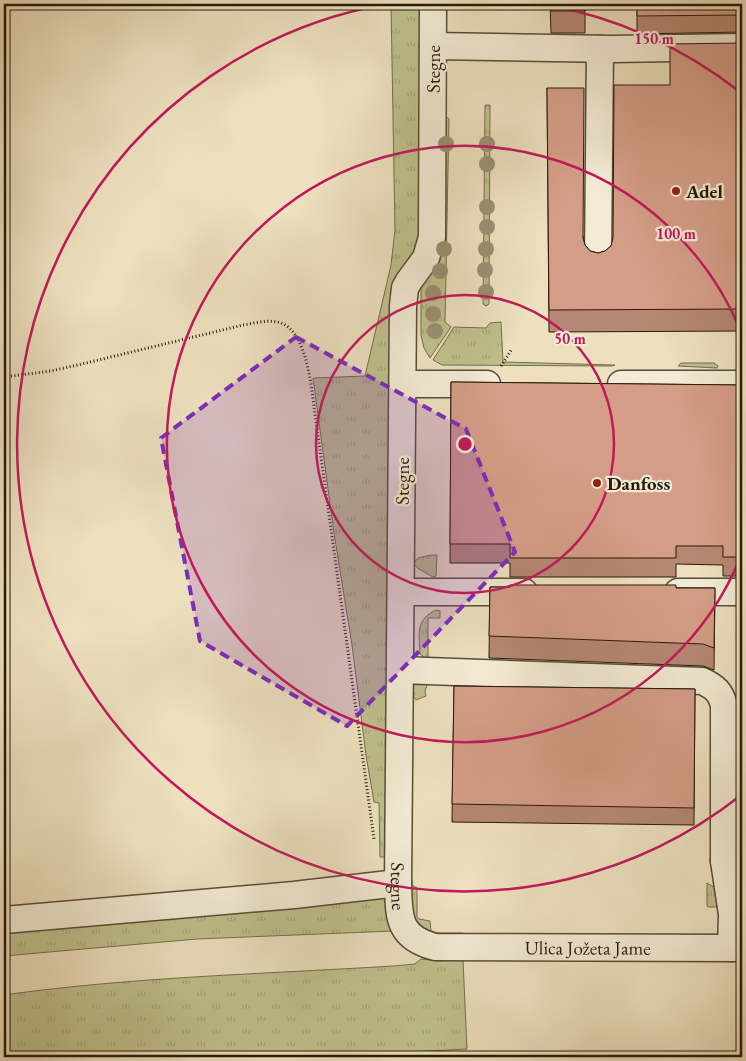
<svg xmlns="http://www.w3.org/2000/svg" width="746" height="1061" viewBox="0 0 746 1061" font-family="'EB Garamond',serif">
<defs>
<pattern id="grass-tufts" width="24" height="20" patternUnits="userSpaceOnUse" patternTransform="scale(1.25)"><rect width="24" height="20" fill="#bfc08d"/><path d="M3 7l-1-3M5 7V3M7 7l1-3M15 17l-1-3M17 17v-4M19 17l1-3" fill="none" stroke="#a4a478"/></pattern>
<pattern id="park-dots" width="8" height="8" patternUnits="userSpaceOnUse" patternTransform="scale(1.25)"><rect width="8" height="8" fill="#bfc08d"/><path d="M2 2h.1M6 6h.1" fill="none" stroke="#a4a478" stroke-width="1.8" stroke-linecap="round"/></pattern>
</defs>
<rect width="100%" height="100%" fill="#ede0bf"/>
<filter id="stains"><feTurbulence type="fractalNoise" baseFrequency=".004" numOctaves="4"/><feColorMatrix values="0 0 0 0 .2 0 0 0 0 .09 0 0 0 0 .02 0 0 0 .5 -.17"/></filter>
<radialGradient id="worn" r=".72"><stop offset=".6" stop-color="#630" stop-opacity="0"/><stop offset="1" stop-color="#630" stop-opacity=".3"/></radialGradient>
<!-- grass -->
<path fill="url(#grass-tufts)" stroke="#736e4b" d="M391,4h32l-1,222 -9,32 -28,599h-5l-1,-54 -5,-1 -8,-47 -14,-110 -18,-112 -21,-155 52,-2 26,-111 4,-35z
M485,105h5l-1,199 -3,2 -3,-2z
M444,115l5,4 -4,203 6,5 -21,31 -6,-10 -3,-13v-54z
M501,322l2,40 112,3 -3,1 -170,-1 -9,-5 21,-33 32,1 4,-5z
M681,363h33l4,3 -1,2 -39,-2z
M431,555h6l-1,21 -3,1 -14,-8 -6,-5 5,-6z
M436,610l4,1v7h-12v42l-8,-6c-1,-20 -5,-34 16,-44z
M429,680l-4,11 1,5 -10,4 -5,-7v-9z
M707,883l10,6 4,18h-12l-2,-1z
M412,885l5,3v29l2,2 11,2 1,10 1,2h31v4l-35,-3 -16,-16 -2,-31z
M384,898l9,33 -196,8 -193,17v-23z
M421,959l18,2 24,-1 4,89 -156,8h-307v-62c128,-18 260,-21 389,-29l22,-2z"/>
<!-- park -->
<path fill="url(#park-dots)" stroke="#736e4b" d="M227,4h103l-103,3z"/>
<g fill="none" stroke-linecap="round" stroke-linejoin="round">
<!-- minor casing -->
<g stroke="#584c36" stroke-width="29">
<g id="minor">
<path id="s1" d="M433,4l-1,233 -6,21 -17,23 -4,7 -2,18 -5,577c1,33 -1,54 37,64l307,1"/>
<path d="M433,46l179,3 130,-2"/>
<path d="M598,260l2,-211"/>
<path d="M403,384h84"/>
<path d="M621,384h121"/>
<path d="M401,592h123"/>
<path d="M678,592h64"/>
<path d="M400,670l302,11c13,6 19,11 22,25v155h18"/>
<path d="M724,861l8,53 -1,34"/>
<path d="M4,920l290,-25 104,-12"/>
</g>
</g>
<!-- path -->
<path stroke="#271b09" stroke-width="3" stroke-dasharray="1 2.5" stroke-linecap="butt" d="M501,366l11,-17
M4,377l47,-6 35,-8 157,-38c12,-2 25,-6 38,-2 28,10 31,73 35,98l58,418"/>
<!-- minor -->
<use href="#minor" stroke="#f3ebd5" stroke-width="26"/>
</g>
<!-- trees -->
<g fill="#998f71">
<circle cx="446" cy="144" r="8"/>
<circle cx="487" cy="144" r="8"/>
<circle cx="487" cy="164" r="8"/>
<circle cx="487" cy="207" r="8"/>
<circle cx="487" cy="227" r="8"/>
<circle cx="444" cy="249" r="8"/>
<circle cx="486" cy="249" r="8"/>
<circle cx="485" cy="270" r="8"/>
<circle cx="440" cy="271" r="8"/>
<circle cx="486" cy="292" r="8"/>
<circle cx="433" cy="293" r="8"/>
<circle cx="433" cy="314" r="8"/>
<circle cx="435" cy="331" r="8"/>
</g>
<!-- wall -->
<path fill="#b68774" stroke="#271b09" d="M550,4h35v29h-34z
M637,4h105v28l-105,2z
M742,43v288l-193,1 -2,-244 38,157 5,6 8,2 7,-2 6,-5 59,-161z
M451,382l291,3v191h-19v-11l-47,-1v13h-166v-14h-60z
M490,587l225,1 -1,82 -11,-4 -214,-8z
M454,686l241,3 -1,136 -242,-3z
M742,712v116h-1z"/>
<!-- building -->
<path fill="#d49d87" stroke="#271b09" d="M551,4h34v7h-34z
M637,4h105v11l-105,1z
M742,43v266l-193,1 -2,-222h37l-1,150 2,7 5,6 8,2 7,-2 6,-5 2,-8 1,-153h56v-41z
M451,382l291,3v172h-19v-11h-47v12h-166v-14h-60z
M510,585h166v3h39l-1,60 -11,-4 -214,-8 1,-49h20z
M454,686l241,3 -1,119 -242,-4z
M742,712v98h-1z"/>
<!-- marked area -->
<path fill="#7b2cbf" fill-opacity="0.2" stroke="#7b2cbf" stroke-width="4" stroke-dasharray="10 6" stroke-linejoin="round" d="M296,337l170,92 49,123 -168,174 -147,-85 -39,-203z"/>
<!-- distance rings -->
<g fill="none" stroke="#c2185b" stroke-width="2.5">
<circle cx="465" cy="444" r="149"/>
<path d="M741 556A298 298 0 1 1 741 332"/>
<path d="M740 796A447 447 0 1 1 387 4M543 4A447 447 0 0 1 740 92"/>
</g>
<!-- markers -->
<g fill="#8f2418" stroke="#f3ebd5" stroke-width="2">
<circle cx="676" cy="191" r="5"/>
<circle cx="597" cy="483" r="5"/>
</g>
<g text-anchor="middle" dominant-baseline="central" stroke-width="4.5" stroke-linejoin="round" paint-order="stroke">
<!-- street labels -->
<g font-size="19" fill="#271b09" stroke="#f3ebd5">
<text transform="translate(433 69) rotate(-90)">Stegne</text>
<text transform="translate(402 481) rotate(-90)">Stegne</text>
<text stroke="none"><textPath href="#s1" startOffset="890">Stegne</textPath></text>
<text stroke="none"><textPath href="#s1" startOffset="1122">Ulica Jožeta Jame</textPath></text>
</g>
<!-- poi labels -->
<g font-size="19" font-weight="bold" fill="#271b09" stroke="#f3ebd5" text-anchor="start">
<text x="686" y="191">Adel</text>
<text x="607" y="483">Danfoss</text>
</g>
</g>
<circle cx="465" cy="444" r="8" fill="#c2185b" stroke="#f3ebd5" stroke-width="2.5"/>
<g font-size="15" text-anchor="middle" font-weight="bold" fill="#c2185b" stroke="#f3ebd5" stroke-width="4.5" stroke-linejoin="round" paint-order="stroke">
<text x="654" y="44">150 m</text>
<text x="676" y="239">100 m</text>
<text x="570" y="344">50 m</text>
</g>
<!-- margin -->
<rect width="746" height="1061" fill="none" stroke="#ede0bf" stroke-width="20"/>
<rect x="5" y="5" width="736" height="1051" fill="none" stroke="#271b09" stroke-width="2.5"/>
<rect x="10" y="10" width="726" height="1041" fill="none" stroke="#271b09"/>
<rect width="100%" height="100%" filter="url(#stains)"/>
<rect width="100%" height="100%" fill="url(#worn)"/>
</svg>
